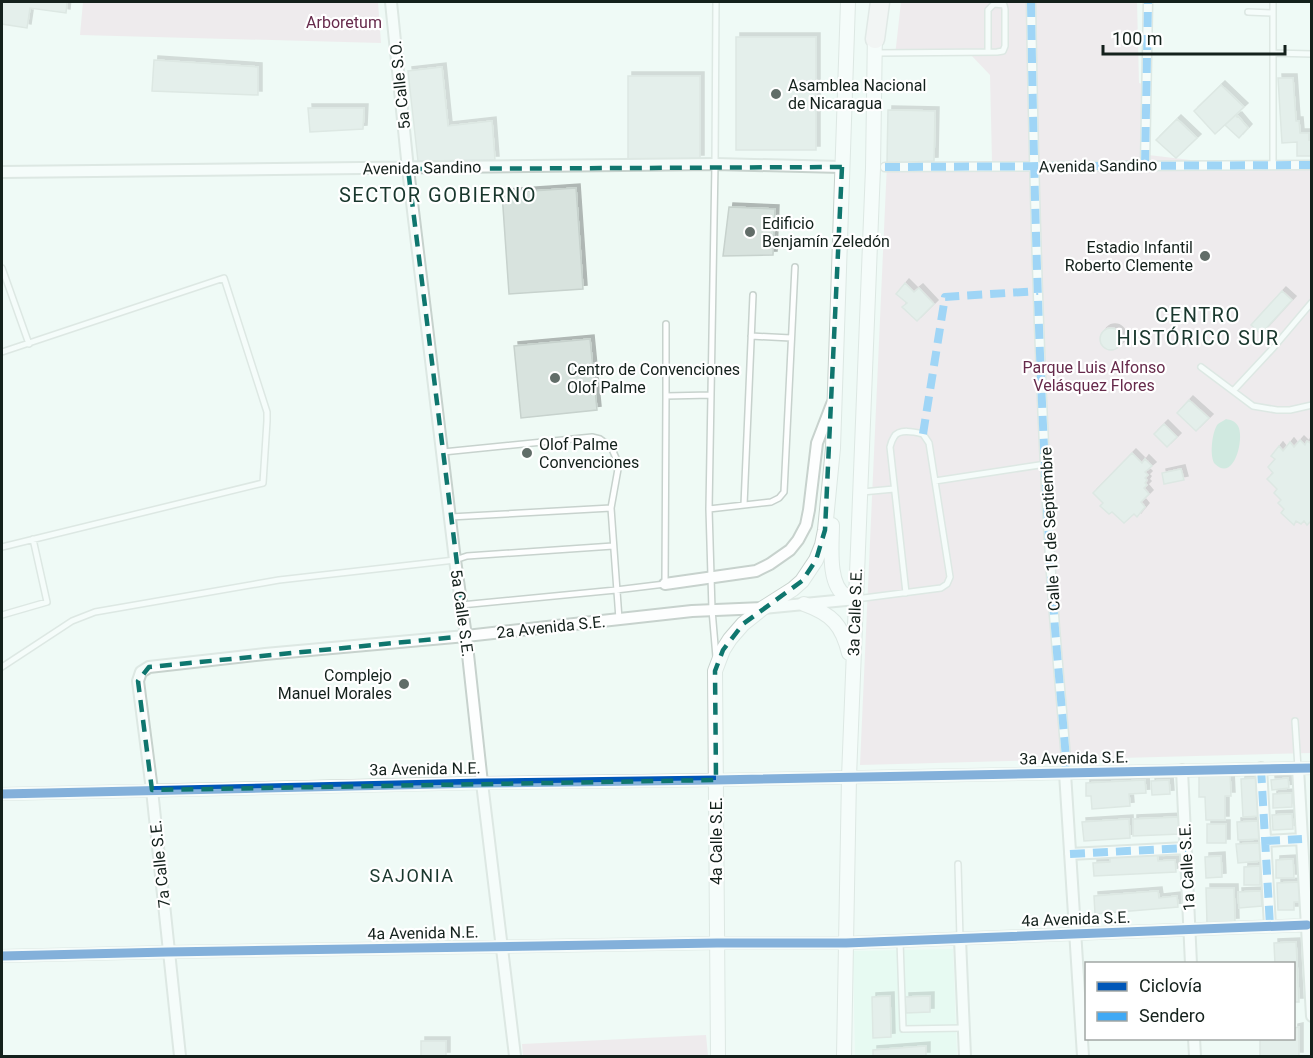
<svg xmlns="http://www.w3.org/2000/svg" width="1313" height="1058" viewBox="0 0 1313 1058" font-family="Roboto,sans-serif">
<defs>
<filter id="shadow"><feDropShadow dx="4" dy="-4" stdDeviation="0" flood-color="#0004"/></filter>
</defs>
<rect width="100%" height="100%" fill="#effaf5"/>
<!-- built -->
<path fill="#ddfbee" d="M953,949l4,107h-102l-2,-105z"/>
<!-- green -->
<path fill="#eddae2" d="M83,2h295l3,41 -301,-8z
M901,2h236l2,81 4,1 2,57 -5,1v12l134,16 37,-3v586l-451,12 27,-602 105,-2 -2,-86 -19,-20 -76,1z
M706,1035l2,21h-185l-1,-12z"/>
<!-- water -->
<path fill="#acd6c5" d="M1226,419c5,1 9,2 12,7 7,12 -4,57 -23,38 -6,-6 -3,-34 3,-40 2,-2 6,-3 8,-5z"/>
<!-- building -->
<path fill="#d8e3de" stroke="#c7d2cd" stroke-width="1.5" filter="url(#shadow)" d="M2,2h65l-1,11 -36,-5 -3,20 -25,-4z
M736,37h80v113h-80z
M154,60l104,7v28l-106,-4z
M442,67l6,59 44,-5 3,39 -77,1 -10,-90z
M628,76h72v83h-72z
M1278,78h15l3,43h3l1,12h9v7l3,-1v17h-15v-14l-15,1z
M1221,85l23,22 -29,27 -21,-23z
M308,108h56l-1,21 -53,3z
M888,110l47,1 -1,50 -47,2z
M1236,115l1,2 1,-1 10,12 -9,10 -14,-13z
M1177,119l20,19 -21,20 -20,-18z
M576,188l7,101 -74,5 -7,-101z
M729,207l46,2 -2,46 -50,1z
M905,283l9,9 5,-4 15,16 -17,17 -15,-14 5,-4 -11,-9z
M1282,291l10,9 -31,34 -10,-9z
M1100 339a11 11 0 1 1 22 0a11 11 0 1 1-22 0Z
M590,339l7,71 -76,8 -7,-72z
M1189,400l20,18 -13,13 -19,-18z
M1164,424l13,13 -10,10 -13,-13z
M1300,440l5,5 2,-4 5,3v76l-5,5 -3,-4 -3,3 -5,-3 -2,4 -13,-12 3,-4 -6,-6 3,-3 -7,-7 3,-4 -10,-10 6,-6 -5,-6 7,-8 -4,-3 8,-10 4,5 7,-9 4,5z
M1132,453l10,10 3,-4 7,7 -7,6 3,3 -3,3 2,2 -2,3 2,2 -3,3 5,6 -8,8 4,5 -8,10 -3,-3 -10,9 -12,-11 -3,2 -9,-8 3,-3 -10,-10z
M1181,469l3,11 -20,4 -2,-11z
M1199,775h31l1,21h-6v24h-19l-1,-23h-6z
M1257,778l2,38 -16,1 -2,-38z
M1288,778l1,10 -17,2 -1,-10z
M1145,780l1,13 -17,1 1,12 -38,3 -1,-13h-5v-13z
M1169,780l1,14 -18,1 -1,-14z
M1292,793v14l-19,1v-14z
M1292,814l1,15 -20,1 -1,-15z
M1180,817v17l-47,2v-17z
M1129,819l1,19 -46,3 -2,-19z
M1259,821v18l-21,1 -1,-18z
M1207,824h19v19h-19z
M1260,843l1,18 -23,2 -2,-19z
M1157,854l1,7 17,-1 1,12 -82,4 -1,-13 17,-1v-6z
M1221,856l1,21 -16,1 -1,-21z
M1293,859l1,19h-18v-18z
M1260,866v19h-16v-18z
M1301,882l1,20h-8v8h-16l-1,-27z
M1206,888h28l1,34 -28,1z
M1158,891l1,7 18,-2 1,11 -83,7 -1,-18z
M1261,891l1,15 -23,2 -1,-16z
M1296,942l3,60h-5v-38h-19l-1,-21z
M890,996l1,41 -18,1 -1,-41z
M930,996v16l-24,1 -1,-16z
M1299,1027v29h-39v-18h34v-10z
M421,1041h25v15h-25z
M926,1046v10h-53v-6z"/>
<g fill="none" stroke-linecap="round" stroke-linejoin="round">
<!-- service casing -->
<g stroke="#c7d2cd" stroke-width="8">
<path id="service" d="M716,2l-1,162 -6,345 3,101 4,47
M1273,2v163
M1248,12l25,1
M876,53l121,-1 6,-1 2,-5v-37l-1,-4 -10,-1 -6,6v42
M1273,53l39,1
M2,268l27,76
M751,336l40,2
M2,352l222,-74 43,134v9l-4,62 -261,64
M1201,367l52,39 24,4h13l22,-5
M1233,391l41,-44 38,-45
M666,396v-72
M443,452l149,-15 8,2 11,8 5,11 2,11 -7,39 8,111
M935,481l111,-17
M862,492l32,-3
M744,505l9,-210
M709,509l62,-7 8,-4 5,-6 11,-225
M450,517l161,-9
M856,599l85,-11 6,-4 3,-7 -21,-134 -6,-9c-8,-2 -24,-6 -29,3 -2,3 -3,6 -4,10l16,146
M461,605l155,-15 49,-6 1,-188 45,-1
M2,615l45,-13 -14,-63
M2,667l70,-46 23,-9 184,-32 176,-20 12,-4 146,-10
M1295,721l3,47
M958,864l2,75
M900,941l3,88 61,-1"/>
</g>
<!-- pedestrian casing -->
<g stroke="#c7d2cd" stroke-width="11">
<path id="pedestrian" d="M1031,2c3,190 8,381 20,571 4,62 10,124 15,186l-1,14
M1145,165l3,-163
M885,167l427,-2"/>
</g>
<!-- minor casing -->
<g stroke="#c7d2cd" stroke-width="14">
<path id="minor" d="M391,2l17,167 47,391 11,76 16,147 33,273
M2,172l713,-8 127,3
M665,584l91,-13 14,-7 20,-14 8,-10 8,-15 3,-15 8,-67 15,-39
M1261,768l9,158
M1298,768l14,248
M1182,770l9,194
M1065,773l18,283
M2,794l480,-11 234,-3 596,-12
M1265,841l37,-2
M1070,854l116,-6
M960,939l5,117
M2,956l166,-4 549,-9h129l461,-18
M1194,1038l1,18
M180,1056l-28,-266 -14,-109 3,-9 8,-5 116,-13 201,-18 226,-25 71,-3 93,-9"/>
</g>
<!-- tertiary casing -->
<g stroke="#c7d2cd" stroke-width="16">
<path id="tertiary" d="M832,525c0,19 -5,60 14,71 2,1 8,3 10,3
M804,604c28,10 38,21 45,49
M718,1056l-3,-385 8,-21 7,-11 13,-15 20,-16 30,-19 9,-8 14,-21 6,-15 3,-15 8,-82 15,-446
M844,1056l5,-279 24,-609 2,-138"/>
</g>
<!-- trunk casing -->
<g stroke="#cfd5d2" stroke-width="21">
<path id="trunk" d="M875,39l5,-37"/>
</g>
<!-- service -->
<use href="#service" stroke="#fdfefe" stroke-width="5"/>
<!-- pedestrian -->
<use href="#pedestrian" stroke="#fdfefe" stroke-width="8"/>
<!-- minor -->
<use href="#minor" stroke="#fdfefe" stroke-width="10"/>
<!-- tertiary -->
<use href="#tertiary" stroke="#fdfefe" stroke-width="14"/>
<!-- trunk -->
<use href="#trunk" stroke="#f6f0f2" stroke-width="18"/>
<!-- quiet -->
<path stroke="#3fa9f5" stroke-width="8" stroke-dasharray="15 8" stroke-linecap="butt" d="M1031,2c3,190 8,381 20,571 4,62 10,124 15,186l-1,14
M1145,165l3,-163
M885,167l427,-2
M923,434l22,-137 93,-6
M1261,768l9,158
M1265,841l37,-2
M1070,854l116,-6"/>
<!-- cycleway casing -->
<g stroke="#fff" stroke-width="13">
<path id="cycleway" d="M2,794l480,-11 234,-3 596,-12
M2,956l166,-4 549,-9h129l461,-18"/>
</g>
<!-- cycleway -->
<use href="#cycleway" stroke="#0057b8" stroke-width="9"/>
</g>
<!-- marked area -->
<path d="M0 0H1313V1058H0ZM842,167l-17,363 -9,30 -14,21 -59,43 -20,26 -8,21 1,109 -564,10 -14,-109 11,-14 317,-31 -58,-467z" fill="#effaf5" fill-opacity=".55" fill-rule="evenodd"/>
<path fill="none" stroke="#0f766e" stroke-width="4.5" stroke-dasharray="12 8" stroke-linejoin="round" d="M842,167l-17,363 -9,30 -14,21 -59,43 -20,26 -8,21 1,109 -564,10 -14,-109 11,-14 317,-31 -58,-467z"/>
<!-- markers -->
<g fill="#616d68" stroke="#fff" stroke-width="2">
<circle cx="776" cy="94" r="6"/>
<circle cx="750" cy="232" r="6"/>
<circle cx="1205" cy="256" r="6"/>
<circle cx="555" cy="378" r="6"/>
<circle cx="527" cy="453" r="6"/>
<circle cx="404" cy="684" r="6"/>
</g>
<g text-anchor="middle" dominant-baseline="central" stroke-width="4.5" stroke-linejoin="round" paint-order="stroke">
<!-- park labels -->
<g font-size="16" fill="#662a4b" stroke="#fff">
<text x="344" y="22">Arboretum</text>
<text x="1094" y="367">Parque Luis Alfonso<tspan x="1094" dy="18">Velásquez Flores</tspan></text>
</g>
<!-- street labels -->
<g font-size="16" fill="#14211c" stroke="#fff">
<text transform="translate(400 85) rotate(-96)">5a Calle S.O.</text>
<text transform="translate(1098 166) rotate(-1)">Avenida Sandino</text>
<text transform="translate(422 168) rotate(-1)">Avenida Sandino</text>
<text transform="translate(1050 529) rotate(-93)">Calle 15 de Septiembre</text>
<text transform="translate(855 612) rotate(-88)">3a Calle S.E.</text>
<text transform="translate(462 613) rotate(82)">5a Calle S.E.</text>
<text transform="translate(551 627) rotate(-6)">2a Avenida S.E.</text>
<text transform="translate(1074 758) rotate(-1)">3a Avenida S.E.</text>
<text transform="translate(425 769) rotate(-1)">3a Avenida N.E.</text>
<text transform="translate(716 841) rotate(-90)">4a Calle S.E.</text>
<text transform="translate(160 864) rotate(-96)">7a Calle S.E.</text>
<text transform="translate(1187 867) rotate(-93)">1a Calle S.E.</text>
<text transform="translate(1076 919) rotate(-2)">4a Avenida S.E.</text>
<text transform="translate(423 933) rotate(-1)">4a Avenida N.E.</text>
</g>
<!-- poi labels -->
<g font-size="16" fill="#14211c" stroke="#fff" text-anchor="start">
<text x="788" y="85">Asamblea Nacional<tspan x="788" dy="18">de Nicaragua</tspan></text>
<text x="762" y="223">Edificio<tspan x="762" dy="18">Benjamín Zeledón</tspan></text>
<text x="1193" y="247" text-anchor="end">Estadio Infantil<tspan x="1193" dy="18">Roberto Clemente</tspan></text>
<text x="567" y="369">Centro de Convenciones<tspan x="567" dy="18">Olof Palme</tspan></text>
<text x="539" y="444">Olof Palme<tspan x="539" dy="18">Convenciones</tspan></text>
<text x="392" y="675" text-anchor="end">Complejo<tspan x="392" dy="18">Manuel Morales</tspan></text>
</g>
<!-- neighbourhood labels -->
<g font-size="18" letter-spacing="1.5" fill="#19372d" stroke="#fff">
<text x="412" y="875">SAJONIA</text>
</g>
<!-- quarter labels -->
<g font-size="20" letter-spacing="1.5" fill="#19372d" stroke="#fff">
<text x="438" y="195">SECTOR GOBIERNO</text>
<text x="1198" y="315">CENTRO<tspan x="1198" dy="23">HISTÓRICO SUR</tspan></text>
</g>
</g>
<!-- border -->
<rect width="1313" height="1058" fill="none" stroke="#14211c" stroke-width="6"/>
<!-- legend -->
<rect x="1085" y="962" width="210" height="78" fill="#ffffff" stroke="#a1a6a4" stroke-width="1.5"/>
<rect x="1097" y="982" width="30" height="9" fill="#0057b8" stroke="#a1a6a4" stroke-width="1.5"/>
<text x="1139" y="992" font-size="18" fill="#14211c">Ciclovía</text>
<rect x="1097" y="1012" width="30" height="9" fill="#3fa9f5" stroke="#a1a6a4" stroke-width="1.5"/>
<text x="1139" y="1022" font-size="18" fill="#14211c">Sendero</text>
<!-- scale -->
<path d="M1103 45v9h182v-9" fill="none" stroke="#14211c" stroke-width="3"/>
<text x="1112" y="45" font-size="18" fill="#14211c" stroke="#ffffff" stroke-width="4.5" paint-order="stroke">100 m</text>
</svg>
